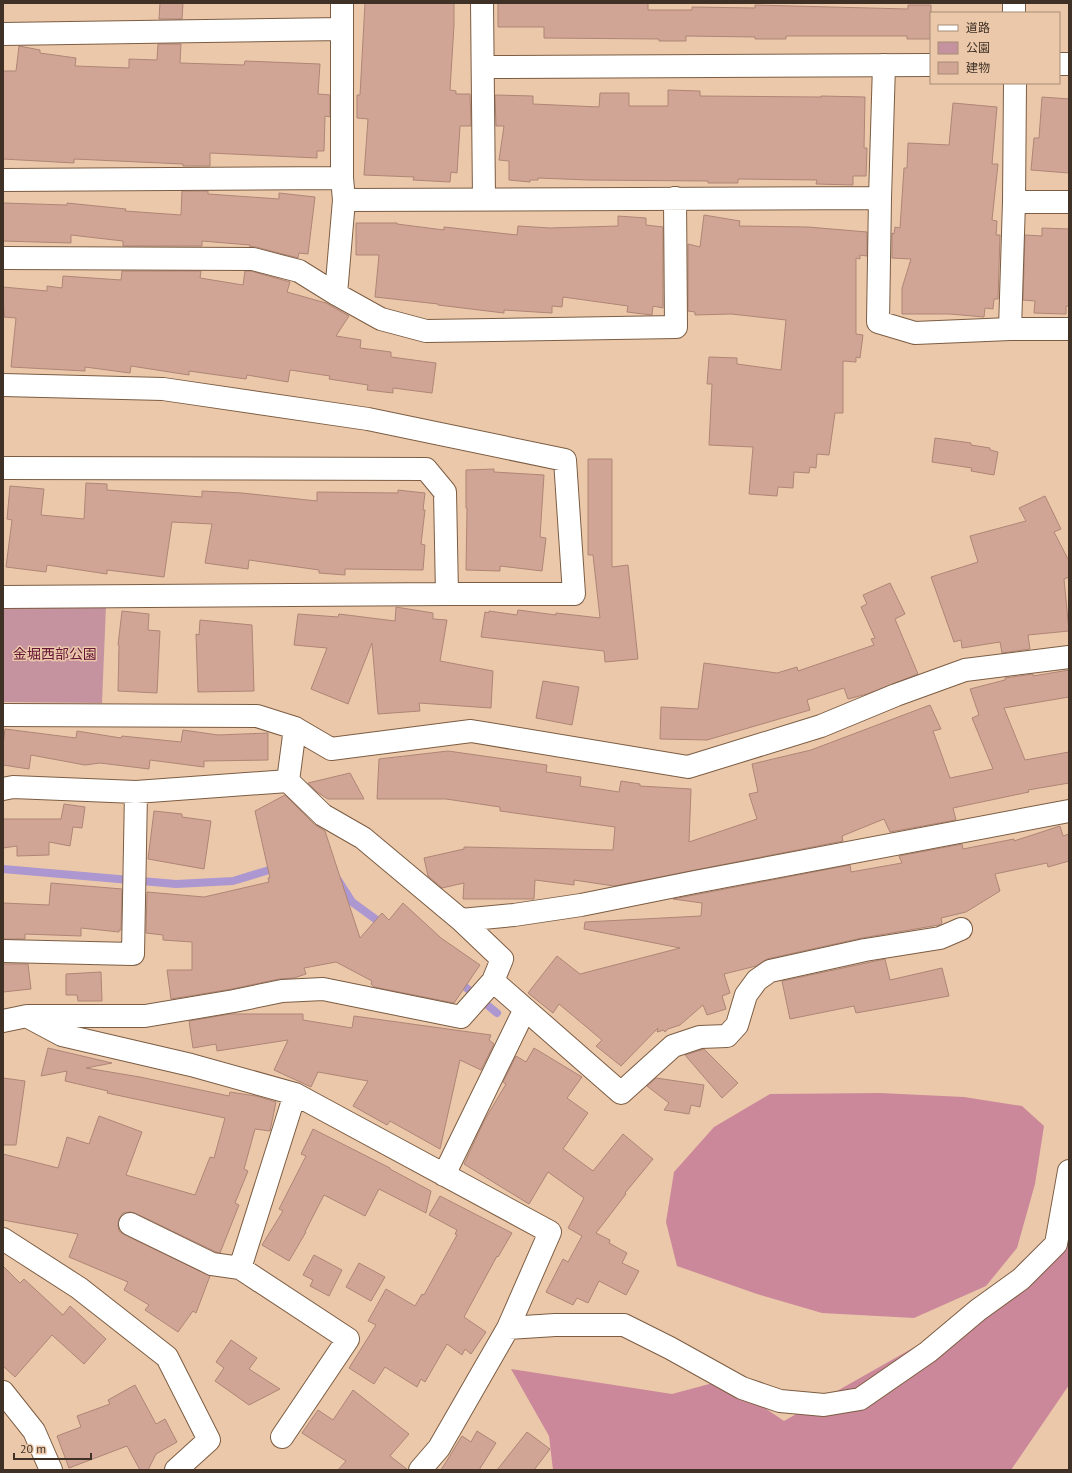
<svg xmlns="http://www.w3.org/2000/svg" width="1072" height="1473" viewBox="0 0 1072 1473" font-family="'PT Sans','Noto Sans JP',sans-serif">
<rect width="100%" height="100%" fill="#ebc8aa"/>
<!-- green -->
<path fill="#c593a0" d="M3,606h103l-4,97 -99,-1z"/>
<!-- forest -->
<path fill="#cb889a" d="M880,1093l84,4 58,9 22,20 -9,58 -18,64 -31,38 -72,32 -92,-5 -65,-19 -80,-28 -11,-44 8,-50 40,-45 56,-33z
M1069,1226v159l-58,85h-458l-4,-34 -38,-67 161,25 52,-14 60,41 233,-132z"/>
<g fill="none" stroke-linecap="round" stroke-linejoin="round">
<!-- stream -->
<path stroke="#ac97d0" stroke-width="8" d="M3,869l173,15 57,-3 46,-14
M338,880l14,22 33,24
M458,981l39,32"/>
</g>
<!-- building -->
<path fill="#d0a595" stroke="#af8576" d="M160,3h23l-1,16h-23z
M365,3h89v22l-4,65 6,1v3h14l1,32h-11l-3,47 -6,-1 -1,10 -37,-2 1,-3 -50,-2 4,-56 -11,-1v-23h3z
M498,3h150v7h44v-3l63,1v-3l153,4v-4h23v34h-24v-3h-121v3h-31v-2l-69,-1v5h-27v-2l-115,-1v-11h-46z
M158,44h23l-1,19 64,2 1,-4 75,3 -2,30 12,1v22l-5,-1 -1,35h-7v7l-107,-5v13h-27v-2l-109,-5v4l-71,-4v-88h13l3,-25 21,4v3l36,5 -1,8 54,2v-9l28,1z
M668,90l32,1v5l121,1v-1l44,1 -1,51h3l-1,28h-13v9l-37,-1 1,-4 -79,-1v4h-30v-2l-120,-1 -50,-2v2h-8v2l-21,-2v-19l-10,-1 5,-34h-8l-1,-31 38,1v8l66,3 1,-14h29v13h39z
M1042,97l27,2v74l-38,-3 3,-32h5z
M953,103l44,4 -5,57h6l-6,56 5,1 -1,14h4l-2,64h-4l-1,10 -8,-1 -1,9 -34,-3h-48v-26l9,-29 -19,-1v-25l2,1 1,-7 5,1 4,-60h3l1,-25 41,2z
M182,191h26v3l71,5v-6l36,4 -7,57 -9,-1 -1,5 -42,-11 -7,-1 1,-1 -48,-4v5h-79v-5l-52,-6v8l-68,-2v-38l64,2v-2l59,6 -1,2 56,4z
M704,215l36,6 -1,5 69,1 59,5v24l-7,-1v4l-4,-1v76l7,1 -3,23 -4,-1v5l-13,-1v52h-8l-6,42 -12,-1 -1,14 -6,-1 -1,6 -15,-1 -1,16 -15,-1 -1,9 -28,-2 4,-47 -44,-2 3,-61h-5l2,-27 28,1v6l44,6 5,-50 -55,-6 -36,1v-3l-7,-1v-67l12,3z
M618,216l28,2v7l17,2v81l-10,-2 -1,9 -25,-3 1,-6 -65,-9 -1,10 -10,-1v7l-48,-3v3l-66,-8v-1l-63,-7 4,-42h-23v-32h41v1l47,6v-3l73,8 1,-9 32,2 68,-2z
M1042,228l27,1v77h-3v8l-32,-1 1,-12 -12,-1 2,-65 17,1z
M122,271h79l-1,7 43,7 2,-14h6l39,11 -3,10 39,11 23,13 -13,20 25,4 -1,8 31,4v5l45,6 -4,30 -39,-5v5l-26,-3 1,-5 -39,-6 1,-3 -40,-6 -2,12 -41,-7 -1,4 -57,-8v4l-58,-9 -1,7 -45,-6v4l-74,-4 5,-49 -12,-1 -1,-30 44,4v-5l15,2 1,-12 58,4z
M935,438l36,5v2l19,3v2l8,2 -4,23 -23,-4 1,-3 -40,-6z
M588,459h24v108l16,-2 10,94 -33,3 -1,-11 -123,-14 4,-25 4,1v-2l28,4 1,-5 38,5v-2l44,5 -7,-63h-5z
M494,469v3l50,3 -4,62 6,1 -4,33 -42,-5v5l-34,-1 1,-62h-1v-38z
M86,483l21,1v6l95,7v-6l40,2 75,8v-9l81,1v-3l27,3 -2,17h2l-4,34 4,1 -2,25 -78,-1v6l-26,-2v-3l-70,-10 -1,9 -43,-6 7,-39 -40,-2 -8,55 -57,-7v4l-60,-9 -1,7 -40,-5 6,-47 -5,-1 3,-33 34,3 -3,26 43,4z
M1045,496l16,33 -7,3 15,29v16l-5,2 5,52 -41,4 2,14 -28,4 -2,-11 -38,6 -1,-8 -7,2 -23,-65 47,-15 -8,-26 56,-15 -7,-13z
M890,583l15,31 -10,5 23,55 -51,20 -19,5 -4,-11 -37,12 3,10 -103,30 -47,-1 1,-32 37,2 6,-46 73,10 20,-6 1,4 76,-26 -3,-6 4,-1 -14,-31 6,-3 -4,-9z
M396,607l37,6v6l14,1 -7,41 53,10 -2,37 -72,-5 1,8 -42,3 -6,-71 -24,61 -37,-15 16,-41 -33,-3 4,-31 40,3 1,-3 56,7z
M122,611l27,3 -1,16 12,1 -3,62 -39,-2 1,-46h-1z
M200,620l52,5 2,66 -56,1 -2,-58 3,1z
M1069,670v27l-65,11 21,52 44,-8v31l-41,7 1,2 -76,16 3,12 -66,12 -6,-13 -42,17 1,5 -229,45 -40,-6v5l-39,-5 -1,19h-71l1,-16 -22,5 -14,-12 -4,-18 40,-9v-2l149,3 2,-23 -115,-16v-4l-54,-8h-69l2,-40 69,-8 99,14 -1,7 35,5 -1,9 39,6 2,-11 19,3v2l51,3 -2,53 68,-23 -8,-25 9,-2 -6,-28 59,-14 119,-45 11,24 -8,2 17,47 43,-9 -21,-51 7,-3 -9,-26 35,-9v-2l28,-4v2z
M543,681l36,6 -7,38 -36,-7z
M5,729l71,9 1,-7 44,7 1,-2 59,6 2,-12 35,5 50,-2v27l-64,1v6l-54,-7 -1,9 -49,-6 -15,2 -54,-10 -2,14 -26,-4v-20z
M350,773l14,26h-36l-11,-7 -9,-9z
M285,795l29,29 11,7 35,107 22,-25 7,7 14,-17 38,35 39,27 -26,38 -80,-16 -3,-3 1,-3 -36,-19 -32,6 2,6 -12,4 -15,1 -47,10 -61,10 -4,-29h25v-28l-29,-2v-5l-17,-2 1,-41 57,5 65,-15 -1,-4h2l-15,-67z
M64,804l21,3 -3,21 -9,-1 -3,19 -21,-4v13l-32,1v-10l-14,2v-29h58z
M154,811l28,3v3l29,4 -7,48 -56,-10z
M1060,826l3,10 6,-2v27l-21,6 -1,-4 -52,11 5,17 -34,21 -25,6 1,5 -3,2 -77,13 -95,21 -11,7 -32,8 6,19 -8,3 4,13 -19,6 -4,-10 -23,20 -12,4 -3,3 -1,-2 -7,2 1,-4 -37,38 -25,-20 6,-6 -43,-36 -6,9 -25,-20 29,-37 23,18 100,-26 -96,-19 1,-7 116,-6 1,-13 -29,-4 177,-34 1,7 51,-9 -3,-7 63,-12 1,5 51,-10v2z
M51,883l71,6 -1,41h-2v2l-38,-4v8l-56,-2v5h-22v-36l46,2z
M885,959l5,21 52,-12 7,28 -93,17 -2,-7 -64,13 -8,-38z
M3,964h25l3,25 -28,3z
M101,972l1,29h-24l-1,-6h-11v-21z
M230,1014h73v6l49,8 2,-12 137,19 -2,5 5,4 -13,26 -21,-10 -20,89 -50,-28 -3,4 -34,-19 15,-25 -50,-9 -7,15 -37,-17 14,-30 -71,11 -1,-7 -23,4 -4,-27z
M48,1048l64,15 -26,5 54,9 89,19 1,-4 26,4 20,6 -6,29 -15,-2 -11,40 4,2 -13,32 4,2 -19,48 -4,-1 -81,-39 -5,-1 -7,1 -4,6 -1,5 1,7 6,4 85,41 -14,37 -3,-2 -15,21 -33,-22 4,-5 -25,-15 4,-8 -59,-25 9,-23 -75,-14v-66l55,14 9,-31 22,7 10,-28 43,16 -16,43 69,20 15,-38 4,1 11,-40 -118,-25 1,-2 -43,-10 2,-10 -26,5z
M534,1048l48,29 -15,21 21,15 -25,36 30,22 30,-37 30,25 -28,34 1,1 -30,39 14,7 -1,3 18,10 -5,10 17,8 -13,24 -27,-14 -11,22 -11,-5 -4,7 -27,-13 17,-33 5,3 14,-26 -14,-8 16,-30 -36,-26 -19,32 -65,-40 20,-43 22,-37 -3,-2 13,-26 10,6z
M704,1049l34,34 -16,15 -37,-43z
M3,1078l22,3 -9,64h-13z
M656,1078l48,7 -4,22 -9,-2 -2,9 -25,-4 5,-7 -22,-17z
M313,1129l77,39v1l41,22 -5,22 -47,-24 -14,27 -41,-21 -19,37h1l-17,29 -27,-16 21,-34 -4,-2 27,-53 -5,-2z
M440,1196l72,37 -14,24 -1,-1 -33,61 22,15 -15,22 -6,-5 -3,6 -15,-11 -22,38 -4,-3 -4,8 -32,-20 -11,17 -25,-16 27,-43 -8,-4 18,-32 29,17 7,-12 2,1 33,-60 -2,-1 2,-4 -28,-15z
M314,1255l28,15 -13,26 -19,-10 3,-6 -10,-5z
M359,1263l26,14 -14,24 -25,-14z
M3,1266l17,17 4,-4 39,36 7,-9 36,33 -22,25 -32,-29 -37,42 -12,-11z
M231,1340l26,18 -8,11 31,20 -31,16 -34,-24 9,-13 -8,-6z
M135,1385l21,39 9,-5 12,23 -21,12 -8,16h-8l-13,-24 -58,22 -12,-32 24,-9 -4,-11 33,-12 -2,-4z
M353,1390l56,44 -19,22 18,14h-70l8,-9 -44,-28 16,-23 15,10z
M477,1431l19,12 -17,27h-38l21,-34 9,6z
M527,1432l23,17 -16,21h-37z"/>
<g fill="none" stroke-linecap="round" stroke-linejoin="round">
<!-- minor casing -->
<g stroke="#7c5d43" stroke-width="24">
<path id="minor" d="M1014,3v10
M3,34l339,-5
M3,180l339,-2
M880,198l4,-133
M344,200l536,-2 -2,124 37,11 95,-4h59
M1014,202h55
M3,258l250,1 46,12 37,23 45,25 45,12 250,-4 -1,-129
M336,294l8,-94 -2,-22v-175
M1010,329l4,-127 1,-119
M3,385l160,4 205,30 197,41 9,134h-127l-444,3
M3,468l423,1 19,23 2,102
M3,715l254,1 38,12 36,21 140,-18 217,36 133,-41 75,-31 69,-25 104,-13
M288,781l7,-53
M3,789l10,-2 123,5 152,-11 35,34 40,23 98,82 41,39 -9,22 -32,36 -138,-28 -41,2 -48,10 -89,15h-118l-24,5
M461,920l53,-5 67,-10 114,-23 374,-71
M3,951l130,3 3,-162
M493,981l128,112 52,-47 27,-9 27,-1 10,-11 9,-30 11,-15 13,-9 95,-21 75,-12 21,-9
M30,1018l32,17 129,30 104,29 255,138 -42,96 -69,120 -19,22
M444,1175l81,-166
M130,1224l82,40 28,4 108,71 -66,98
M3,1239l76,49 88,69 42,83 -33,30
M240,1268l55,-174
M508,1328l47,-3h69l46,23 72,40 38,13 44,4 36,-6 68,-47 50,-42 43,-31 35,-35 13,-73
M3,1392l31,39 17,39"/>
</g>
<!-- tertiary casing -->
<g stroke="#7c5d43" stroke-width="24">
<path id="tertiary" d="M482,3l2,196
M1059,64h10
M483,67l448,-2"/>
</g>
<!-- minor -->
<use href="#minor" stroke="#fff" stroke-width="22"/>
<!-- tertiary -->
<use href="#tertiary" stroke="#fff" stroke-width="22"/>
</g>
<g text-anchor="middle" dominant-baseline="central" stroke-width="3" stroke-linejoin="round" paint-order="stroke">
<!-- park labels -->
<g font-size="14" fill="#641434" stroke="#ebc8aa">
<text x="55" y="654">金堀西部公園</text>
</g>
</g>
<!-- border -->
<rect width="1072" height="1473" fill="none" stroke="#3f3126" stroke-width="8"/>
<!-- legend -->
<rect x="930" y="12" width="130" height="72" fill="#ebc8aa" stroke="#a68c75"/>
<rect x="938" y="25" width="20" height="6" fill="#ffffff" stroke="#a68c75"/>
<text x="966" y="32" font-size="12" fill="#3f3126">道路</text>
<rect x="938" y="42" width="20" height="12" fill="#c593a0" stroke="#a68c75"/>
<text x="966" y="52" font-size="12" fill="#3f3126">公園</text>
<rect x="938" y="62" width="20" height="12" fill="#d0a595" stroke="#a68c75"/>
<text x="966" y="72" font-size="12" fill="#3f3126">建物</text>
<!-- scale -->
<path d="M14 1453v6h77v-6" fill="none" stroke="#3f3126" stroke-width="2"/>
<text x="20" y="1453" font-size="12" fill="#3f3126" stroke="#ebc8aa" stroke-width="3" paint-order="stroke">20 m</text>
</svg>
